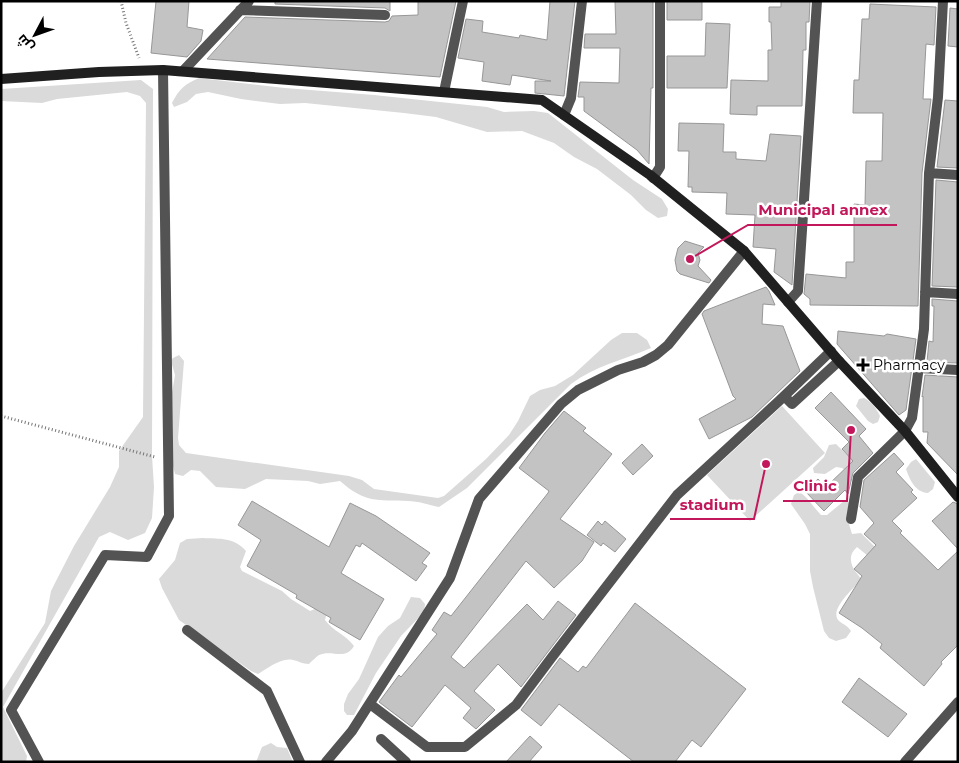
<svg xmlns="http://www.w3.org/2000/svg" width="959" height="763" viewBox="0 0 959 763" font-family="Montserrat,Cairo,sans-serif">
<rect width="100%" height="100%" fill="#fff"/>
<!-- green -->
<path fill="#dadada" d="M199,78l86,10 89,7 113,12 17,5 30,-1 14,2 85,67 29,19 6,10 -1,7 -9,2 -12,-8 -15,-15 -34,-26 -23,-12 -20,-14 -32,-12 -35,1 -51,-15 -32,-4 -99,-10 -25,1 -39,-5 -33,-7 -12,2 -9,8 -13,5 -2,-4c7,-14 13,-19 27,-25z
M141,80l12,9 -1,367 2,31 -2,31 -7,15 -17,7 -18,-8 -11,5 -96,170 24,49 -1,6h-25v-69l44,-70 6,-32 5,-10 18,-35 36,-59 9,-20v-16l24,-34 3,-314 -6,-7 -13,-4 -70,7 -15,4 -41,-2v-12z
M622,333h15l10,7 4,8c-28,12 -56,18 -80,36l-104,104 -28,19c-10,-2 -21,-6 -31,-6 -31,-1 -43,2 -68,-20l-20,3 -12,-3 -42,-2 -21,10 -29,-2 -16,-16 -9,-1 -8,6 -8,-2 -2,-8 -1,-73 3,-18 -4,-14 2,-3 6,-3 5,6 -6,77 1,7 7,8 163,23 13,4 12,9 64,9 6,-2 42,-37 23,-24 9,-14 12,-25 10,-6 15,-4 18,-11 38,-35z
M864,398c8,4 12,10 16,18l-2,6 -5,2 -5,-3 -12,-15 3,-7z
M782,406l43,47 -75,68 -43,-46z
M836,444l19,19 -7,9 -6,-4 -6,-1 -11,7 -11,-1 -1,-5 11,-11 5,-12z
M916,459l19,23 -2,7 -5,4c-13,-1 -18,-13 -22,-24l5,-7z
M799,492c7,3 16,17 22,23h6l17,-14 6,2 -2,18 4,13 9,-1 15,15 -8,8 -11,-9c-14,12 -1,27 9,36l-4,6 -6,-4c-6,7 -27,26 -17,36 5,4 8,4 12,10l-5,7 -10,3 -7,-3 -5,-7 -11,-44 -3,-16v-37l-5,-10 -14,-20 3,-9z
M203,538c17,1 31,-1 43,13l-6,16 2,4 40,20 9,8 19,12 12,-5 5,6 -2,8c8,11 21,15 29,26 -9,15 -22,3 -35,9 -3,2 -7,6 -10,9 -7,0 -10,-3 -16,-4 -12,-3 -26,9 -35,14l-7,-3 -72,-51 -17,-32 -3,-9 16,-19 5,-17 7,-4z
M411,597l9,1 5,6 -1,8 -23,24 -25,37 -22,42h-7l-3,-4v-7l4,-10 11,-15 19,-42 10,-11 12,-8z
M271,743l6,4 10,1 6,14h-37l6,-15z"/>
<!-- building -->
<path fill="#c3c3c3" stroke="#979797" d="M156,1h33l-2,26 16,3 -2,11 -14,16 -36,-4z
M275,1h115v10l-5,-3 -110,-4z
M418,1h38l-16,76 -233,-18 38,-42 140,5 4,-1 3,-5 26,-1z
M550,1h25l-11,95 -29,-3v-12h16l-39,-6 -2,10 -28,-4 2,-19 -26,-4 8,-39 17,2 -1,11 37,6 1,-3 27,5z
M615,1h38v87h-2l-2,76 -12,-14 -53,-39v-14h-6l2,-15 39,1 1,-35h-36l1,-14h31z
M667,1h35v19h-35z
M781,1h29l-1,21h-3v28h-3l-1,56h-45v9l-27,-1 1,-34 37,1v-31h4l-1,-28h-2v-15h12z
M870,4l66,3 -2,38 -8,-1 -3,55h8l-9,74 -4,133 -108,-1v-6l-6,-5 2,-20 40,4v-16h8v-58l11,1 1,-44h16l1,-48h-30l1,-33h5l3,-61h7z
M950,8l8,1v38l-10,-1z
M706,23l24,1 -3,64h-60v-32h38z
M945,100l13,1v67l-21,-1z
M679,123l45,1 -1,28h13v7l30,2 4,-27 31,2 -9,149 -18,-13 2,-23 -23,-2 2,-32 -29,-1 1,-21 -35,-1v-5h-4l1,-36h-11z
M936,180l22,2v105l-26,-1z
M685,241l19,6 -6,6 2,7 -2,6 13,14 -2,3 -29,-9 -3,-3 -2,-11 3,-12z
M766,287l3,4 6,14 -12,-1 -1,20 21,2 17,45 -48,46 -43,22 -10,-20 37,-20 -3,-3 -31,-82 2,-3z
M932,299l26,2v62l-31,-1 2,-21 4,1 1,-36h-2z
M838,331l46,5 3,-2 29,5 -10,71 -7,5 -62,-71z
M925,375l33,2v98l-31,-32 1,-11h-5v-36l-1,1z
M831,392l35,37 -7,7 14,17 -20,20 -5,21 -3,-4 -21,21 -19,-20 13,-12 8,8 27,-26 -11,-12 7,-7 -34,-34z
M564,411l22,17 -3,3 29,23 -52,65 34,23 -12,19 -28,27 -28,-27 -75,96 13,11 63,-64 16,16 15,-19 18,14 -55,72 -23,-23 -24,27 21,19 -19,19 -13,-11 8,-10 -26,-23 -33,42 -33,-25 20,-27 2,2 36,-43 -5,-4 12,-18 7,4 97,-123 1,-2 -30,-23 26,-35z
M642,444l11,12 -20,19 -11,-12z
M894,453l10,11 -8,8 17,18 -2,2 6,6 -25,23 10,10 -2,2 38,37 20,-19v94l-17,17 1,2 -18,22 -44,-38 2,-4 -20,-16 -23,-15 23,-37 -8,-7 22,-24 -12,-11 10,-11 -14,-16 4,-27z
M252,501l77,46 21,-44 26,13 54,37 -8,10 5,3 -11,15 -54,-38 -2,4 -4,-2 -15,28 43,26 -24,41 -31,-18 2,-4 -35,-20 1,-3 -50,-29 14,-26 -23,-15z
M953,502l5,2v45l-26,-28z
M598,521l4,4 3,-4 21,18 -11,13 -12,-9 -2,3 -14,-11z
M635,603l111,86 -45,58 -9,-7 -17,22h-41l-75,-58 -18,22 -20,-16 39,-52 18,14 5,-6 3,2z
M859,678l48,36 -19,23 -46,-35z
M530,736l12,11 -13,15h-23z"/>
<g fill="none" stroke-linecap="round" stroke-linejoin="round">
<!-- path -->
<path stroke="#757575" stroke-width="3" stroke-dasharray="1 2.5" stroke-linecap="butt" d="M121,1l5,22 13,35
M1,416l154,41"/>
<!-- street -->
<path stroke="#535353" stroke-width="10" d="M240,10l145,5
M183,71l66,-70
M444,92l19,-91
M564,115l7,-17 11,-97
M929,173l29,2
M653,178l7,-11v-166
M925,292l33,2
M788,302l10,-11 19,-290
M919,368l39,2
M784,396l8,8 47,-43
M851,519l7,-42 47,-46 7,-13 12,-89 5,-156 9,-76 5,-96
M187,630l80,61 33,71
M370,704l57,43h38l51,-42 36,-48 125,-162 102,-94 52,-50
M381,739l25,23
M39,762l-28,-52 94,-155 42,2 22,-41 -6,-446
M326,762l26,-31 98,-153 29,-79 82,-95 17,-14 40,-20 25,-8 13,-7 12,-10 76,-94
M905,762l53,-60"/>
<!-- secondary -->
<path stroke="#202020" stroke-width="10" d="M1,79l98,-7 64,-2 379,30 108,75 94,76 95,110 66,70 53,66"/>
</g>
<!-- markers -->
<path fill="#000" stroke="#fff" stroke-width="2" d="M860.5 357.5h5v5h5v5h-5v5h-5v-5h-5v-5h5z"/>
<g text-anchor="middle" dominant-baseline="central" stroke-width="5" stroke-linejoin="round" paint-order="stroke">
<!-- poi labels -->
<g font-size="14" fill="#000" stroke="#fff" text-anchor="start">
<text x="873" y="365">Pharmacy</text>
</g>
</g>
<!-- callouts -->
<path fill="none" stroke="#c2185b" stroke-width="2" d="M690 259L748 225H897M851 430L847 501H783M766 464L754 519H670"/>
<g fill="#c2185b" stroke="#fff" stroke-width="2">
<circle cx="690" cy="259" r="5"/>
<circle cx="851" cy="430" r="5"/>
<circle cx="766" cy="464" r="5"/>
</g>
<g font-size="15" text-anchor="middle" font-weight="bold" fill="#c2185b" stroke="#fff" stroke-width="5" stroke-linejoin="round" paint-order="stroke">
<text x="823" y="215">Municipal annex</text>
<text x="815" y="491">Clinic</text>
<text x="712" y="510">stadium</text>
</g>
<!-- border -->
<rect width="959" height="763" fill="none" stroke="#000000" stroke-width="5"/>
<!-- north arrow -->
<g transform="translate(35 35) rotate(229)" stroke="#ffffff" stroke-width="4" paint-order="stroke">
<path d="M0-4L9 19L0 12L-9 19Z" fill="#000000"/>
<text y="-8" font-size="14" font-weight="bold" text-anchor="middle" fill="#000000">ش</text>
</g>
</svg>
